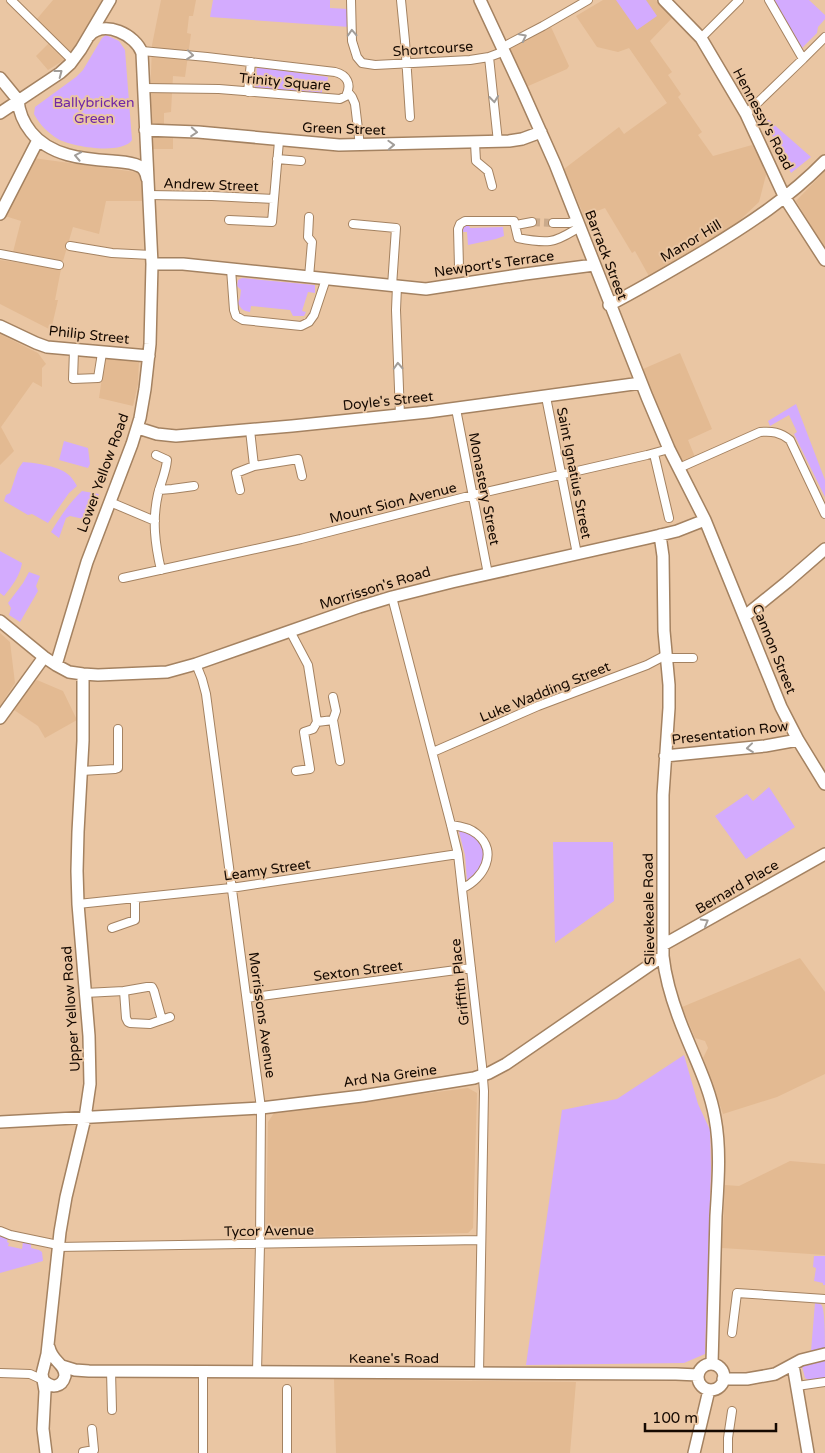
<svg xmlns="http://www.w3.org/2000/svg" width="825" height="1453" viewBox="0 0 825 1453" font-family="'Varela Round',sans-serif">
<rect width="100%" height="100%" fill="#eac6a3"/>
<!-- built -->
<path fill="#e3ba92" d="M53,0h49l-30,55 -24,15 -12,-14 18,-18 -18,-18z
M161,0h35l-3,16h-4l-2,17 4,1 -6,43 -12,-1 -2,36 -7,1v19l9,1v16h-23l-1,-23 3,-81z
M603,0h53l17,17 -23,24 22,31 -4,3 13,19 -3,3 24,35 -4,3 15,21 39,-11 15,26 -8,31 -19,18 -25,18 -65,40 -15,-27 -3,2 -27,-45 -21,8 -20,-47 55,-42 5,7 43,-31 -38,-55 -11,4 -21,-5 -21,-31z
M551,27l18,39 -2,3 -41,18 -18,-39z
M33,158l110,15 2,28h-39l-7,33 -26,-7 -10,34 -50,-9 8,-31 -16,-5z
M825,171v78l-29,-48z
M0,260l61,9 -6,31h3l-7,30 -51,-26z
M0,334l38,19 8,11 -4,4v19l-9,-5 -32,45 13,24 -14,14z
M680,353l32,76 -24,11 7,17 -15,5 -37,-93z
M105,357l34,3 -1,24 -5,22 -34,-8z
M0,633l10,9 5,41 -15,23z
M37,680l26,11 14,29 -32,18 -7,-12 -24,-16 16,-25z
M800,958l25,34v82l-48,23 -54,17 -20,-56 5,-10 -3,-7 -10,-3 -13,-31z
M468,1088l9,5 -4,135 -5,5 -193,5 -9,-8 2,-108 6,-9z
M790,1161l35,3v91l-103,-7 3,-63 14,1z
M334,1379l242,3 -6,71h-234z"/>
<!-- green -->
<path fill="#d3abfe" d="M213,0h117v8l18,1 1,18 -139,-10z
M616,0h30l11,16 -20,14z
M773,0h36l16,15v4l-7,8 -1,6 -16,16z
M106,35l13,6 6,9 7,90c-10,15 -60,7 -74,-1 -10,-6 -18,-14 -24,-25l1,-7 41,-30 7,-7 19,-32z
M257,67l71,10 -1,11 -5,1v5l-67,-6z
M761,113l50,44 -20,16z
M465,225h4l1,3 33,-1 1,9 -8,3 -28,6 -1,-13h-6z
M242,278l73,7v8l-7,-1 -6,19 4,1 -2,4h-11l-3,-6 -39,-4 -1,6c-7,-1 -9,-3 -12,-9l2,-5 1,-8 -4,-4 1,-6z
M796,404l29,76v17l-31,-63 3,-2 -8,-17 -19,11 -2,-5z
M64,441l24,7 2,16 -2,4 -29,-8z
M23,462c14,1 37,4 47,14 3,3 5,7 7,10l-8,7 -21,30 -16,-9 -4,1 -24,-14 2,-6 4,-2 8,-24z
M82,491l17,3 -11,26 -18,-4 -4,2 -7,20 -8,-6c9,-15 18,-29 31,-41z
M0,551l22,12c-2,13 -10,23 -18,33l-4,-3z
M29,572l11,4 -4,10 2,5 -18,31 -11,-7 2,-7 -3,-5 15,-20z
M769,787l26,40 -49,32 -31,-43 32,-22 6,7z
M458,828c8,3 16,6 21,13 10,14 2,32 -12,40l-2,-26z
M553,842h60l1,59 -59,42z
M684,1055l14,49 12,26 1,39 -6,185 -21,9 -158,2 36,-255 55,-11z
M0,1235l8,3 -1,4 2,1 -1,3 14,3 1,-7 8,1v5l8,2 3,2 1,9 -43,12z
M814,1256h11v29h-2v-2l-9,-2 2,-13 -3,-1z
M815,1303c3,1 6,0 7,3 3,6 3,33 3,41l-3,2 -11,2z
M825,1359v19l-16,2 -4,-2 -3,-12 6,-4z"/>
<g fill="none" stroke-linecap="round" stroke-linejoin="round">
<!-- street-tunnel -->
<path stroke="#caaa8b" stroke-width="8" stroke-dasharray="8 4" stroke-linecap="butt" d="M532,222l21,1"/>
<!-- street casing -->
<g stroke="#a48261" stroke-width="10">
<path id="street" d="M11,0l62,61
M351,0l1,41 5,16 5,6 13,2 95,-5 19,-3 16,-6
M401,0l4,41 5,76
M701,38l38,-38
M503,47l40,-21 45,-26
M142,51l65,6 128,15c12,3 17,12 11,24l-6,3 -121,-10 -75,-1
M489,57l9,85
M803,59l22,-22
M248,92l3,-30
M348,92l4,5 3,7 5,42
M746,114l57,-55 -34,-59
M475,143l1,18 12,10 4,15
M277,159l24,2
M148,195l64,1 62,3
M229,220l43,2 7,-81
M553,223h16l8,-2
M353,224l43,4 -4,58
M516,225l16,-3
M70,246l42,7 39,2
M0,254l59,11
M459,267l-1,-38 2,-5 5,-3h49l4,17c10,2 22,4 32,3 10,-1 21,-9 30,-14
M231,269l3,41 2,6 7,4 58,6 8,-4 5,-7 12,-36
M309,277l3,-35 -4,-5 1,-20
M397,286l-1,24 4,105
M74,350l-1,29 25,-1 4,-25
M546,397l31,157
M456,409l32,165
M250,430l4,36
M654,454l15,64
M156,455l11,5c-1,12 -6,22 -9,34 -6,26 -3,50 3,76
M679,468l81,-36c12,-1 20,0 30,8l35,74
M159,490l13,-1 22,-3
M240,490l-4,-17 18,-7 44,-7 4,17
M110,502l45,19
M123,578l178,-39 172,-44 174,-40 22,-6
M392,597l59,228 7,29 24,212 2,25 -5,282
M290,631l18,34 9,57
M666,658h27
M196,664l6,15 4,15 55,414 -1,136 -3,128
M333,720l3,-9 -3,-14
M433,752l105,-46 109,-41 19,-10
M81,771l34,-2 3,-1v-39
M296,771l14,-2 -6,-37 9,-3 4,-7 16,-2 7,41
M451,825c9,1 19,3 26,9 22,18 6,45 -14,54
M78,904l153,-16 227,-34
M112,928l23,-8v-21
M124,991l23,-4h5l2,4 8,29
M85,993l39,-2 2,27 2,4 2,1 20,1 20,-7
M247,998l224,-30
M0,1231l10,4 48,10
M57,1247l423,-7
M732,1333l5,-40 88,6
M111,1371l1,39
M0,1373l30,1 13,6
M797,1386l28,-4
M83,1453v-1l11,-2 -2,-21
M203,1453v-81
M287,1453v-64
M728,1453v-15l4,-27"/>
</g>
<!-- secondary casing -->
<g stroke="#a48261" stroke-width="14">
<path id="secondary" d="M480,0l42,90 33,74 92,233 22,52 36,71 76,187 17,33 27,44
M664,0l37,38 45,76 39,84 40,62
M0,78l18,22
M18,100c1,13 5,22 13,32 19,24 52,27 81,29 9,1 19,1 27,5 5,2 7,6 8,12
M0,113l60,-40 10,-9 11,-15 29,-49
M145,130l53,2 141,13 170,-4 13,-2 19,-7
M0,214l38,-74
M152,264h31l243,25 99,-15 69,-9
M609,305c33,-17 65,-36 97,-55 43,-26 84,-53 119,-89
M0,326l36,17 11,4 102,9
M138,428l19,6 19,2 116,-10 136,-14 213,-29
M660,535l3,21 1,75 5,54v23l-6,87v161c3,28 12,54 23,80 11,27 24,53 29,82 6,32 3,66 1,98 -1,50 -3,99 -4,148
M745,616l42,-34 38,-33
M0,621l44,36 12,8 13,7 14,2 15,1 69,-3 29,-8 163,-57 33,-10 60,-15 196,-44 29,-7 28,-11
M56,665l31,-103 45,-118 8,-26 5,-29 5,-45 2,-80 -10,-211c-6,-18 -38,-34 -53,-17
M0,718l44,-61
M665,756l100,-10 33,-6
M663,945l162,-91
M0,1122l261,-14 101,-12 112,-18 15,-5 17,-9 157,-108
M698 1377a13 13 0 1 1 26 0a13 13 0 1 1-26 0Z
M793,1365l15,88
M62,1366l13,4 14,1 587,3 22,1
M723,1379h24l28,-5 26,-14 24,-6
M44,1381c8,8 18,6 21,-5 0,-13 -13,-14 -16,-29
M46,1453l-3,-24 2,-38 -3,-17 5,-20 13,-122 6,-35 19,-79 5,-34 -1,-48 -11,-132 -1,-33 1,-39 5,-91v-67
M694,1453l15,-63"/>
</g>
<!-- street -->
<use href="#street" stroke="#fff" stroke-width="8"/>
<!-- secondary -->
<use href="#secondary" stroke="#fff" stroke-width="11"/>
</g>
<!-- one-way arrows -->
<defs><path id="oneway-chevron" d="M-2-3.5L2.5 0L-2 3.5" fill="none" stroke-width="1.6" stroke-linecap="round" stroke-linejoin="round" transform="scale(1.25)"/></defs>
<g stroke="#a19d99">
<use href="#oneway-chevron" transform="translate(352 33) rotate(-93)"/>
<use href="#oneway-chevron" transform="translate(523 37) rotate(-27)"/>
<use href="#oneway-chevron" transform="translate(190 55) rotate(6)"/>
<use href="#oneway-chevron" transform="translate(59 73) rotate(-37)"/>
<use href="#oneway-chevron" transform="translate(494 99) rotate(84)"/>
<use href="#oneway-chevron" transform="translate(194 132) rotate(4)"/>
<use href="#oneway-chevron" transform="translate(391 145) rotate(-2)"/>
<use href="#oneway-chevron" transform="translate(78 156) rotate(-169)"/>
<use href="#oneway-chevron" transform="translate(398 366) rotate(-93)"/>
<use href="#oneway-chevron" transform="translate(750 748) rotate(174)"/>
<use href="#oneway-chevron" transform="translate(705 922) rotate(-30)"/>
</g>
<g text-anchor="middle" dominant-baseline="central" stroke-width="4" stroke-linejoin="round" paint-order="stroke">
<!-- street labels -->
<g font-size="14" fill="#150901" stroke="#eac6a3">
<text transform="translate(433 49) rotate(-4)">Shortcourse</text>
<text transform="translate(285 82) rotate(5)">Trinity Square</text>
<text transform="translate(763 119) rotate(62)">Hennessy's Road</text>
<text transform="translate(344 129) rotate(2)">Green Street</text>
<text transform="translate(211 185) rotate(2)">Andrew Street</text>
<text transform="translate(691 241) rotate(-31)">Manor Hill</text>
<text transform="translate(606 255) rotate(69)">Barrack Street</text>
<text transform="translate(494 264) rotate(-8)">Newport's Terrace</text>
<text transform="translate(89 335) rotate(6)">Philip Street</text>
<text transform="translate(388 401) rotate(-6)">Doyle's Street</text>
<text transform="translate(103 473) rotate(-70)">Lower Yellow Road</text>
<text transform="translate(574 473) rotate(79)">Saint Ignatius Street</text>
<text transform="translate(484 489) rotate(79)">Monastery Street</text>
<text transform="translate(393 503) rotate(-14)">Mount Sion Avenue</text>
<text transform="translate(375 588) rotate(-17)">Morrisson's Road</text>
<text transform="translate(774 649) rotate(68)">Cannon Street</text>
<text transform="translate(545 692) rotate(-22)">Luke Wadding Street</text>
<text transform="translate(730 733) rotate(-7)">Presentation Row</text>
<text transform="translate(267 870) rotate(-8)">Leamy Street</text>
<text transform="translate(737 887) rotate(-30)">Bernard Place</text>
<text transform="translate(649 909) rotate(-91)">Slievekeale Road</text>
<text transform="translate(358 971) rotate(-7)">Sexton Street</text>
<text transform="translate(460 982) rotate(-96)">Griffith Place</text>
<text transform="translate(71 1009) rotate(-94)">Upper Yellow Road</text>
<text transform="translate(262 1015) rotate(82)">Morrissons Avenue</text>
<text transform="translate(390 1076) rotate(-8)">Ard Na Greine</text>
<text transform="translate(269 1231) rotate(-1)">Tycor Avenue</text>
<text x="394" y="1358">Keane's Road</text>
</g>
<!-- park labels -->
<g font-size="14" fill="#7027a5" stroke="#eac6a3">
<text x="94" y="102">Ballybricken<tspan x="94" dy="16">Green</tspan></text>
</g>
</g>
<!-- scale -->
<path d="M645 1423v8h131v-8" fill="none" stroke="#150901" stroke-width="2.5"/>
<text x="652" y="1423" font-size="15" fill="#150901" stroke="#eac6a3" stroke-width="4" paint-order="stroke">100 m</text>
</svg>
